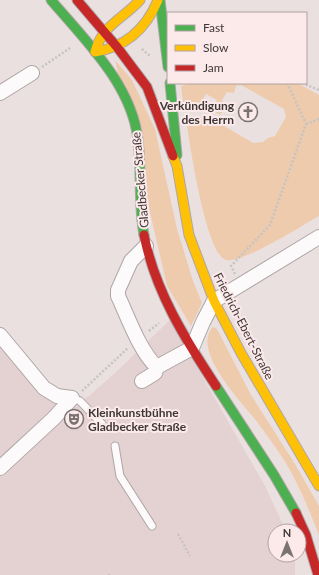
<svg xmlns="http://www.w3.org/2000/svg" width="319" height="575" viewBox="0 0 319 575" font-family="Lato,sans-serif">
<rect width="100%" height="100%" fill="#ebe0e0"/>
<!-- built -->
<path fill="#e4d1d1" d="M170,320l95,166 21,45h-11v24h20v20h-295v-227l43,41 34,14 12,-7 27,-24z"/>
<!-- green -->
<path fill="#edcbac" d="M115,60l17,20 23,49 22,100 16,52 9,22 -11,23 -24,-40z
M192,83h105l22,12v121c-16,9 -77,48 -93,44 -20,-5 -37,-120 -40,-142l23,-1 44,26 10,-1 5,-4 7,-2 11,-19 -2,-8 -43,-24 -5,1 -2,7 -7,-1 -5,8 3,8 -5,7 -8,-5 5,-10 -11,-6 -11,18 -11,-3 -3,-23z
M213,327l3,1 2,3 33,64 44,69 24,42v29c-10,-25 -20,-51 -35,-75 -8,-12 -17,-25 -26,-37 -14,-18 -68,-73 -45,-96z"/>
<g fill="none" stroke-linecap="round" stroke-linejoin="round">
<!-- lane casing -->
<g stroke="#aea6a6" stroke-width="9">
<path id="lane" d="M72,398l8,3 22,23
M115,446l5,30 32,50"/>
</g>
<!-- street casing -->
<g stroke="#aea6a6" stroke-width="16">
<path id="street" d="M0,93l32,-20
M146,246l-15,15 -13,29v6c10,21 22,56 39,71
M0,335l44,53 13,8 15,2
M157,367l35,-19 11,-26 11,-21 105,-64
M142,381l13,-8 2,-6
M0,468l54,-50 18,-20"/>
</g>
<!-- fast casing -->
<g stroke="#aea6a6" stroke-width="11">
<path id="fast" d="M51,0c35,41 81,85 87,140 4,32 0,63 6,95
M160,0l8,67
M170,83l7,72
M216,386l58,89 22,38"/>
</g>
<!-- slow casing -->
<g stroke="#aea6a6" stroke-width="11">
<path id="slow" d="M140,0c-17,19 -38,25 -45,52 31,-5 51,-23 63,-52
M173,156l4,10 12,69 25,66 27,52 78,133"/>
</g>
<!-- jam casing -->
<g stroke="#aea6a6" stroke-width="11">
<path id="jam" d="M77,0l40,47 30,40 26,69
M144,235c11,56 41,104 72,151
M296,513l10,22 12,40"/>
</g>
<!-- path -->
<path stroke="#c5c3c3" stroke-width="2.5" stroke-dasharray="2 2" stroke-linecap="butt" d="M142,49l8,7
M42,67l28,-19
M302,83l17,7
M306,124l13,-5
M235,274l-4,-8 39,-41 36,-101 -19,-41
M149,331l10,-8
M82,391l46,-43
M178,534l12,22
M109,574v1"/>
<!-- lane -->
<use href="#lane" stroke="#fcfafa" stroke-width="7"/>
<!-- street -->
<use href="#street" stroke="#fcfafa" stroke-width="14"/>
<!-- fast -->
<use href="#fast" stroke="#4caf50" stroke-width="9"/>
<!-- slow -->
<use href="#slow" stroke="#ffc107" stroke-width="9"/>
<!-- jam -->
<use href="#jam" stroke="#c62828" stroke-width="9"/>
</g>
<!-- icons -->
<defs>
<g id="church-ring" transform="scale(1)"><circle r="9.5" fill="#fce9ea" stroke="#7b7272" stroke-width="1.5"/><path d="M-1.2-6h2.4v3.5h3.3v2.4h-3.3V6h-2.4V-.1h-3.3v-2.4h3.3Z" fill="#7b7272"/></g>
<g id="theatre-ring" transform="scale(1)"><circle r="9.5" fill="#fce9ea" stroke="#7b7272" stroke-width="1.5"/><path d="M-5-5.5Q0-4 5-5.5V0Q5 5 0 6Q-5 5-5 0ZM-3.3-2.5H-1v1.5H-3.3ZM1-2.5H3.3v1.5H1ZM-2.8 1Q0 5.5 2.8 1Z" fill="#7b7272"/></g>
</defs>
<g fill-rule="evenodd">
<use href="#church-ring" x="248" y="112"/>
<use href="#theatre-ring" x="74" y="419"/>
</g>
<g text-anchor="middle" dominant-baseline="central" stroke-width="4" stroke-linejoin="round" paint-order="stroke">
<!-- poi labels -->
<g font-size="12" font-weight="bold" fill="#3e3737" stroke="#fce9ea" text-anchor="end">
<text x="234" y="105">Verkündigung<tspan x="234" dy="14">des Herrn</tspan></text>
<text x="88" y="412" text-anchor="start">Kleinkunstbühne<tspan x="88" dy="14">Gladbecker Straße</tspan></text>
</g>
<!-- street labels -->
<g font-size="12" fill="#3e3737" stroke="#fce9ea">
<text transform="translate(140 180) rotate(-95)">Gladbecker Straße</text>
<text transform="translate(244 326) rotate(63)">Friedrich-Ebert-Straße</text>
</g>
</g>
<!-- legend -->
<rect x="167" y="12" width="140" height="72" fill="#fce9ea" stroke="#b0a2a2"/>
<rect x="175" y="25" width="20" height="6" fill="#4caf50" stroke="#b0a2a2"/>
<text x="203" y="32" font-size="12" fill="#3e3737">Fast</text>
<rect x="175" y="45" width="20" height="6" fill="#ffc107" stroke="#b0a2a2"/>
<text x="203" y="52" font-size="12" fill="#3e3737">Slow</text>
<rect x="175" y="65" width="20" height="6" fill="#c62828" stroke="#b0a2a2"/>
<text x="203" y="72" font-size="12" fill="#3e3737">Jam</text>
<!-- north arrow -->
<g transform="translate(287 543)"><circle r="19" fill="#fce9ea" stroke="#b0a2a2"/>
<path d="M0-3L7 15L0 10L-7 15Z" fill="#7b7272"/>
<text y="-6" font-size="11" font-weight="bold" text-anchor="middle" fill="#3e3737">N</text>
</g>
</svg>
